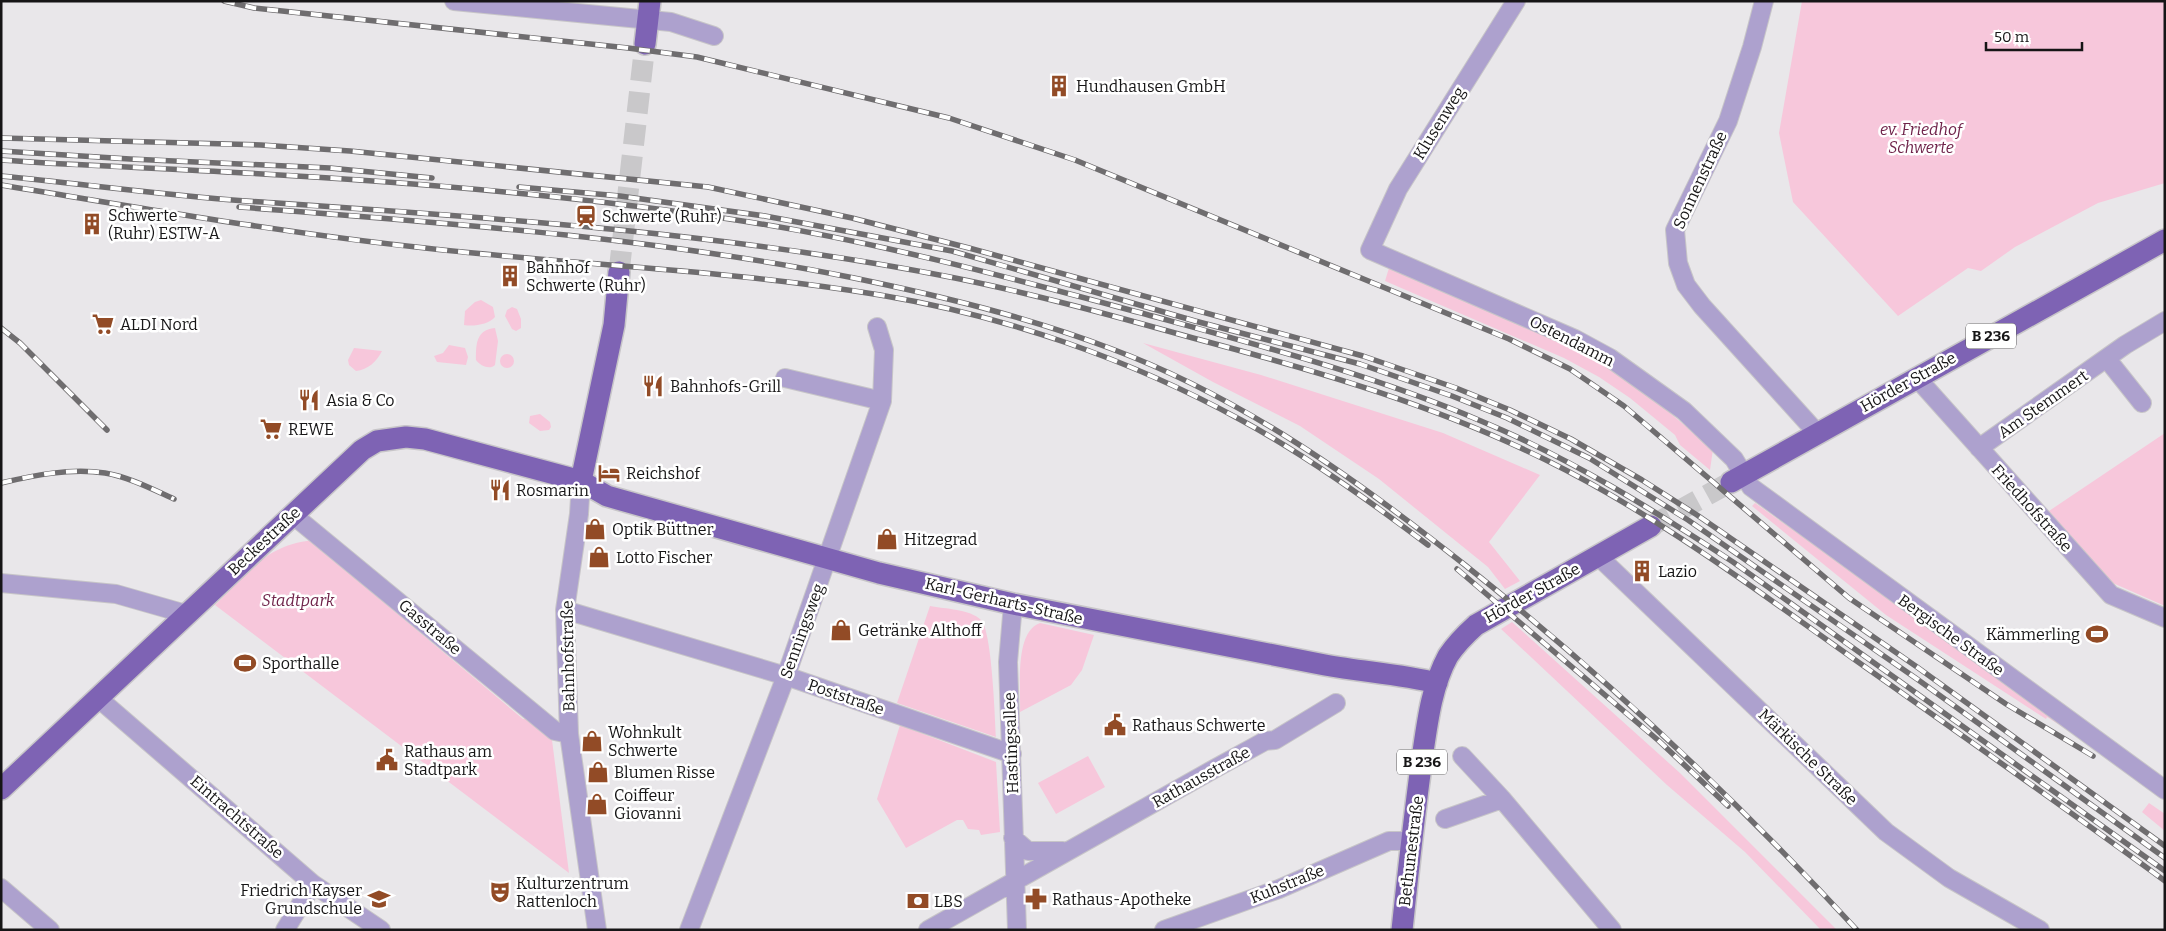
<svg xmlns="http://www.w3.org/2000/svg" width="2166" height="931" viewBox="0 0 2166 931" font-family="Bitter,serif">
<rect width="100%" height="100%" fill="#e9e7ea"/>
<!-- green -->
<path fill="#f7c7db" d="M1802,1h363v182l-67,20 -83,44 -34,24 -13,-3 -70,48 -105,-114 -14,-69z
M1389,268l185,78 54,32 85,71 -3,21 -30,-25 -5,-10 -45,-37 -31,-21 -35,-19 -179,-77z
M481,300l12,7 2,10c-6,7 -21,10 -31,8l1,-14 10,-9z
M512,307l5,2 4,10v9l-5,3 -4,-2 -7,-13 2,-6z
M495,328l3,13 -3,24c-5,5 -15,1 -19,-5 0,-16 0,-30 19,-32z
M1143,343l118,32 182,58 97,42 -51,67 31,39 -15,8 -17,-22 -109,-88 -79,-53 -87,-44z
M449,345l16,3 3,9 -2,8 -29,-3 -3,-6 9,-3z
M354,348l28,3c-5,10 -14,19 -26,20l-7,-6 -1,-5z
M500 361a7 7 0 1 1 14 0a7 7 0 1 1-14 0Z
M540,414l10,8 1,5 -2,3 -9,1 -11,-8 1,-7z
M2165,433v173l-59,-26 -60,-67z
M1755,503l297,210 38,29 -12,-5 -31,-20 -1,2 -160,-104 -134,-109z
M315,540l26,21 -2,4 11,9 173,145h9l20,21 17,133 -354,-268c33,-32 51,-61 100,-65z
M930,606c15,3 40,3 51,14 11,11 14,97 15,117l-99,-34z
M1512,622l168,151 157,157h-16l-76,-78 -78,-67 -166,-156z
M1040,623l54,12 -12,35 -11,15 -51,27c1,-24 -6,-80 20,-89z
M900,725l96,37 4,70 -19,3 -2,-5 -11,-1 -5,-9h-6l-51,28 -29,-49z
M1088,756l17,31 -49,27 -18,-31z
M2149,803l16,11v17l-23,-19z"/>
<g fill="none" stroke-linecap="round" stroke-linejoin="round">
<!-- major-tunnel -->
<path stroke="#c9c8ca" stroke-width="21" stroke-dasharray="21 11" stroke-linecap="butt" d="M619,272l26,-228
M1651,526l80,-44"/>
<!-- minor casing -->
<g stroke="#c7c5c8" stroke-width="20">
<path id="minor" d="M454,1l217,21 43,14
M1516,1l-118,188 -28,61 205,89 35,19 74,53 50,48 17,28 414,303
M1764,1l-12,46 -24,74 -53,109 3,33 8,22 16,21 115,127
M2107,359l35,44
M1916,377l195,218 54,23
M785,378l97,23
M1979,448l146,-103 40,-24
M581,481l-2,33 -14,96 4,124 28,196
M293,515l262,216 14,3
M1598,556l288,276 63,46 91,52
M1,583l115,11 70,20
M1013,604l-5,58 9,268
M565,610l221,66 226,78
M98,698l215,186 68,46
M1502,799l110,131
M1445,819l57,-20 -40,-43
M1013,838l15,13h35
M1,888l49,42
M285,930l28,-46
M689,930l97,-254 96,-275 2,-51 -7,-23
M928,930l286,-161 51,-28 10,-1 61,-37
M1164,930l115,-41 110,-48h21"/>
</g>
<!-- major casing -->
<g stroke="#c7c5c8" stroke-width="24">
<path id="major" d="M645,44l5,-43
M581,481l33,-156 5,-53
M1731,482l434,-242
M1,789l361,-339 15,-9 29,-4 19,2 156,42 26,15 272,77 134,31 312,61c38,7 75,9 112,18
M1402,930c6,-57 12,-114 20,-171 5,-34 9,-72 26,-103 8,-12 18,-22 28,-31l175,-99"/>
</g>
<!-- minor -->
<use href="#minor" stroke="#ada1ce" stroke-width="18"/>
<!-- major -->
<use href="#major" stroke="#7e63b4" stroke-width="21"/>
<!-- rail casing -->
<g stroke="#6f6d6f" stroke-width="5.5">
<path id="rail" d="M224,1l30,7 374,40 69,9 252,61 126,42 434,179 61,30 54,37 225,192 157,106 87,52
M1,138l260,7 89,6 358,36 144,31 117,30 394,108 93,32 54,22 61,29 71,41 55,35 220,152 248,179
M1,151l129,8 200,9 102,10
M1,160c81,6 163,8 244,13 168,9 338,23 504,49 134,21 265,57 396,92 113,31 228,61 336,107 89,37 171,88 252,141l432,309
M1,176c82,8 163,19 245,25 236,16 476,31 709,77 80,16 159,38 238,60 121,32 242,67 353,122 109,54 206,127 305,197 105,74 210,148 314,224
M1,185c141,23 282,48 424,63 151,17 305,22 455,47 125,21 250,64 361,125 66,36 127,80 187,125
M519,187l101,9 145,20 187,35 243,70 165,43 92,32 55,22 82,40 99,62 229,159 248,179
M239,207c206,16 412,30 615,71 87,18 174,39 258,71 131,49 244,130 353,216 142,113 269,232 392,365
M1,328l19,15 87,87
M1,483c34,-8 69,-15 104,-10 24,4 47,16 69,26
M1457,569l202,172 69,65"/>
</g>
<!-- rail -->
<use href="#rail" stroke="#fff" stroke-width="4" stroke-dasharray="11" stroke-linecap="butt"/>
</g>
<!-- icons -->
<defs>
<g id="building-bare" transform="scale(1.725)"><path d="M-4-6H4V6H1V3H-1V6H-4ZM-2.5-4.3h1.7v1.8h-1.7ZM.8-4.3h1.7v1.8H.8ZM-2.5-1h1.7V.8h-1.7ZM.8-1h1.7V.8H.8Z" fill="#924b26" stroke="#fff" stroke-width="2.5" paint-order="stroke"/></g>
<g id="station-bare" transform="scale(1.725)"><path d="M-3-6H3Q5-6 5-4V2Q5 4 3 4L4.5 6H3L1.5 4h-3L-3 6H-4.5L-3 4Q-5 4-5 2V-4Q-5-6-3-6ZM-3.5-4v3h7v-3ZM-3.5 1v1.5H-2V1ZM2 1v1.5H3.5V1Z" fill="#924b26" stroke="#fff" stroke-width="2.5" paint-order="stroke"/></g>
<g id="supermarket-bare" transform="scale(1.725)"><path d="M-6-5.5h2.5l.6 2H6L4.5 2H-2.5L-4.4-4H-6ZM-1.5 3.2a1.3 1.3 0 1 0 .1 0ZM3 3.2a1.3 1.3 0 1 0 .1 0Z" fill="#924b26" stroke="#fff" stroke-width="2.5" paint-order="stroke"/></g>
<g id="restaurant-bare" transform="scale(1.725)"><path d="M-5-6h1v4h1v-4h1v4h1v-4h1v5L-1.5 .5V6h-2V.5L-5-1ZM5-6V6H3V1.5H1.5Q1.5-4 5-6Z" fill="#924b26" stroke="#fff" stroke-width="2.5" paint-order="stroke"/></g>
<g id="hotel-bare" transform="scale(1.725)"><path d="M-6-4.5h1.5V1H6V5H4.5V3h-9V5H-6ZM-4 0a1.8 1.8 0 1 1 3.6 0ZM.5 0V-2.5h3Q6-2.5 6 0Z" fill="#924b26" stroke="#fff" stroke-width="2.5" paint-order="stroke"/></g>
<g id="shop-bare" transform="scale(1.725)"><path d="M-5-2.5h2.3a2.7 3.5 0 0 1 5.4 0H5L5.5 6h-11ZM-1.5-2.5h3a1.5 2.3 0 0 0-3 0Z" fill="#924b26" stroke="#fff" stroke-width="2.5" paint-order="stroke"/></g>
<g id="stadium-bare" transform="scale(1.725)"><path d="M0-5a6.5 5 0 1 0 0 10a6.5 5 0 1 0 0-10ZM-3.5-1.8h7v3.6h-7Z" fill="#924b26" stroke="#fff" stroke-width="2.5" paint-order="stroke"/></g>
<g id="civic-bare" transform="scale(1.725)"><path d="M-.6-6.5H3V-4.5H.6V-3L4-1V1h2V6H-6V1h2V-1L-.6-3ZM-1.2 2.5V6h2.4V2.5Z" fill="#924b26" stroke="#fff" stroke-width="2.5" paint-order="stroke"/></g>
<g id="theatre-bare" transform="scale(1.725)"><path d="M-5-5.5Q0-4 5-5.5V0Q5 5 0 6Q-5 5-5 0ZM-3.3-2.5H-1v1.5H-3.3ZM1-2.5H3.3v1.5H1ZM-2.8 1Q0 5.5 2.8 1Z" fill="#924b26" stroke="#fff" stroke-width="2.5" paint-order="stroke"/></g>
<g id="school-bare" transform="scale(1.725)"><path d="M0-5L7-2L0 1L-7-2ZM-4 1L0 2.5L4 1V4Q0 6-4 4Z" fill="#924b26" stroke="#fff" stroke-width="2.5" paint-order="stroke"/></g>
<g id="pharmacy-bare" transform="scale(1.725)"><path d="M-2-6h4v4h4v4h-4v4h-4v-4h-4v-4h4Z" fill="#924b26" stroke="#fff" stroke-width="2.5" paint-order="stroke"/></g>
<g id="bank-bare" transform="scale(1.725)"><path d="M-6-4H6V4H-6ZM0-2.3a2.3 2.3 0 1 0 0 4.6a2.3 2.3 0 1 0 0-4.6Z" fill="#924b26" stroke="#fff" stroke-width="2.5" paint-order="stroke"/></g>
</defs>
<g fill-rule="evenodd">
<use href="#building-bare" x="1059" y="86"/>
<use href="#station-bare" x="586" y="216"/>
<use href="#building-bare" x="92" y="224"/>
<use href="#building-bare" x="510" y="276"/>
<use href="#supermarket-bare" x="103" y="324"/>
<use href="#restaurant-bare" x="653" y="386"/>
<use href="#restaurant-bare" x="309" y="400"/>
<use href="#supermarket-bare" x="271" y="429"/>
<use href="#hotel-bare" x="609" y="473"/>
<use href="#restaurant-bare" x="500" y="490"/>
<use href="#shop-bare" x="595" y="529"/>
<use href="#shop-bare" x="887" y="539"/>
<use href="#shop-bare" x="599" y="557"/>
<use href="#building-bare" x="1642" y="571"/>
<use href="#shop-bare" x="841" y="630"/>
<use href="#stadium-bare" x="2097" y="634"/>
<use href="#stadium-bare" x="245" y="663"/>
<use href="#civic-bare" x="1115" y="725"/>
<use href="#shop-bare" x="592" y="741"/>
<use href="#civic-bare" x="387" y="760"/>
<use href="#shop-bare" x="598" y="772"/>
<use href="#shop-bare" x="597" y="804"/>
<use href="#theatre-bare" x="500" y="892"/>
<use href="#school-bare" x="379" y="899"/>
<use href="#pharmacy-bare" x="1036" y="899"/>
<use href="#bank-bare" x="918" y="901"/>
</g>
<g text-anchor="middle" dominant-baseline="central" stroke-width="5" stroke-linejoin="round" paint-order="stroke">
<!-- shield labels -->
<g fill="#fff" stroke="#5c5b5c" stroke-width="1">
<rect x="1966" y="323.5" width="50" height="25" rx="4"/>
<rect x="1397" y="749.5" width="50" height="25" rx="4"/>
</g>
<g font-size="15" font-weight="bold" fill="#161516">
<text x="1991" y="336">B 236</text>
<text x="1422" y="762">B 236</text>
</g>
<!-- poi labels -->
<g font-size="16" fill="#161516" stroke="#fff" text-anchor="start">
<text x="1076" y="86">Hundhausen GmbH</text>
<text x="108" y="215">Schwerte<tspan x="108" dy="18">(Ruhr) ESTW-A</tspan></text>
<text x="602" y="216">Schwerte (Ruhr)</text>
<text x="526" y="267">Bahnhof<tspan x="526" dy="18">Schwerte (Ruhr)</tspan></text>
<text x="120" y="324">ALDI Nord</text>
<text x="670" y="386">Bahnhofs-Grill</text>
<text x="326" y="400">Asia &amp; Co</text>
<text x="288" y="429">REWE</text>
<text x="626" y="473">Reichshof</text>
<text x="516" y="490">Rosmarin</text>
<text x="612" y="529">Optik Büttner</text>
<text x="904" y="539">Hitzegrad</text>
<text x="616" y="557">Lotto Fischer</text>
<text x="1658" y="571">Lazio</text>
<text x="858" y="630">Getränke Althoff</text>
<text x="2080" y="634" text-anchor="end">Kämmerling</text>
<text x="262" y="663">Sporthalle</text>
<text x="1132" y="725">Rathaus Schwerte</text>
<text x="608" y="732">Wohnkult<tspan x="608" dy="18">Schwerte</tspan></text>
<text x="404" y="751">Rathaus am<tspan x="404" dy="18">Stadtpark</tspan></text>
<text x="614" y="772">Blumen Risse</text>
<text x="614" y="795">Coiffeur<tspan x="614" dy="18">Giovanni</tspan></text>
<text x="516" y="883">Kulturzentrum<tspan x="516" dy="18">Rattenloch</tspan></text>
<text x="362" y="890" text-anchor="end">Friedrich Kayser<tspan x="362" dy="18">Grundschule</tspan></text>
<text x="1052" y="899">Rathaus-Apotheke</text>
<text x="934" y="901">LBS</text>
</g>
<!-- street labels -->
<g font-size="16" fill="#161516" stroke="#fff">
<text transform="translate(1439 123) rotate(-58)">Klusenweg</text>
<text transform="translate(1700 180) rotate(-65)">Sonnenstraße</text>
<text transform="translate(1572 341) rotate(27)">Ostendamm</text>
<text transform="translate(1908 382) rotate(-29)">Hörder Straße</text>
<text transform="translate(2043 404) rotate(-35)">Am Stemmert</text>
<text transform="translate(2032 508) rotate(48)">Friedhofstraße</text>
<text transform="translate(264 541) rotate(-43)">Beckestraße</text>
<text transform="translate(1532 593) rotate(-29)">Hörder Straße</text>
<text transform="translate(1004 601) rotate(13)">Karl-Gerharts-Straße</text>
<text transform="translate(430 627) rotate(40)">Gasstraße</text>
<text transform="translate(802 631) rotate(-70)">Senningsweg</text>
<text transform="translate(1951 635) rotate(36)">Bergische Straße</text>
<text transform="translate(568 656) rotate(-91)">Bahnhofstraße</text>
<text transform="translate(846 697) rotate(19)">Poststraße</text>
<text transform="translate(1011 743) rotate(-92)">Hastingsallee</text>
<text transform="translate(1808 757) rotate(44)">Märkische Straße</text>
<text transform="translate(1201 777) rotate(-29)">Rathausstraße</text>
<text transform="translate(237 817) rotate(41)">Eintrachtstraße</text>
<text transform="translate(1411 851) rotate(-83)">Bethunestraße</text>
<text transform="translate(1287 884) rotate(-22)">Kuhstraße</text>
</g>
<!-- park labels -->
<g font-size="16" font-style="italic" fill="#6f234a" stroke="#fff">
<text x="1921" y="129">ev. Friedhof<tspan x="1921" dy="18">Schwerte</tspan></text>
<text x="298" y="600">Stadtpark</text>
</g>
</g>
<!-- border -->
<rect width="2166" height="931" fill="none" stroke="#161516" stroke-width="5"/>
<!-- scale -->
<path d="M1986 42v8h96v-8" fill="none" stroke="#161516" stroke-width="2.5"/>
<text x="1994" y="42" font-size="15" fill="#161516" stroke="#ffffff" stroke-width="4" paint-order="stroke">50 m</text>
</svg>
